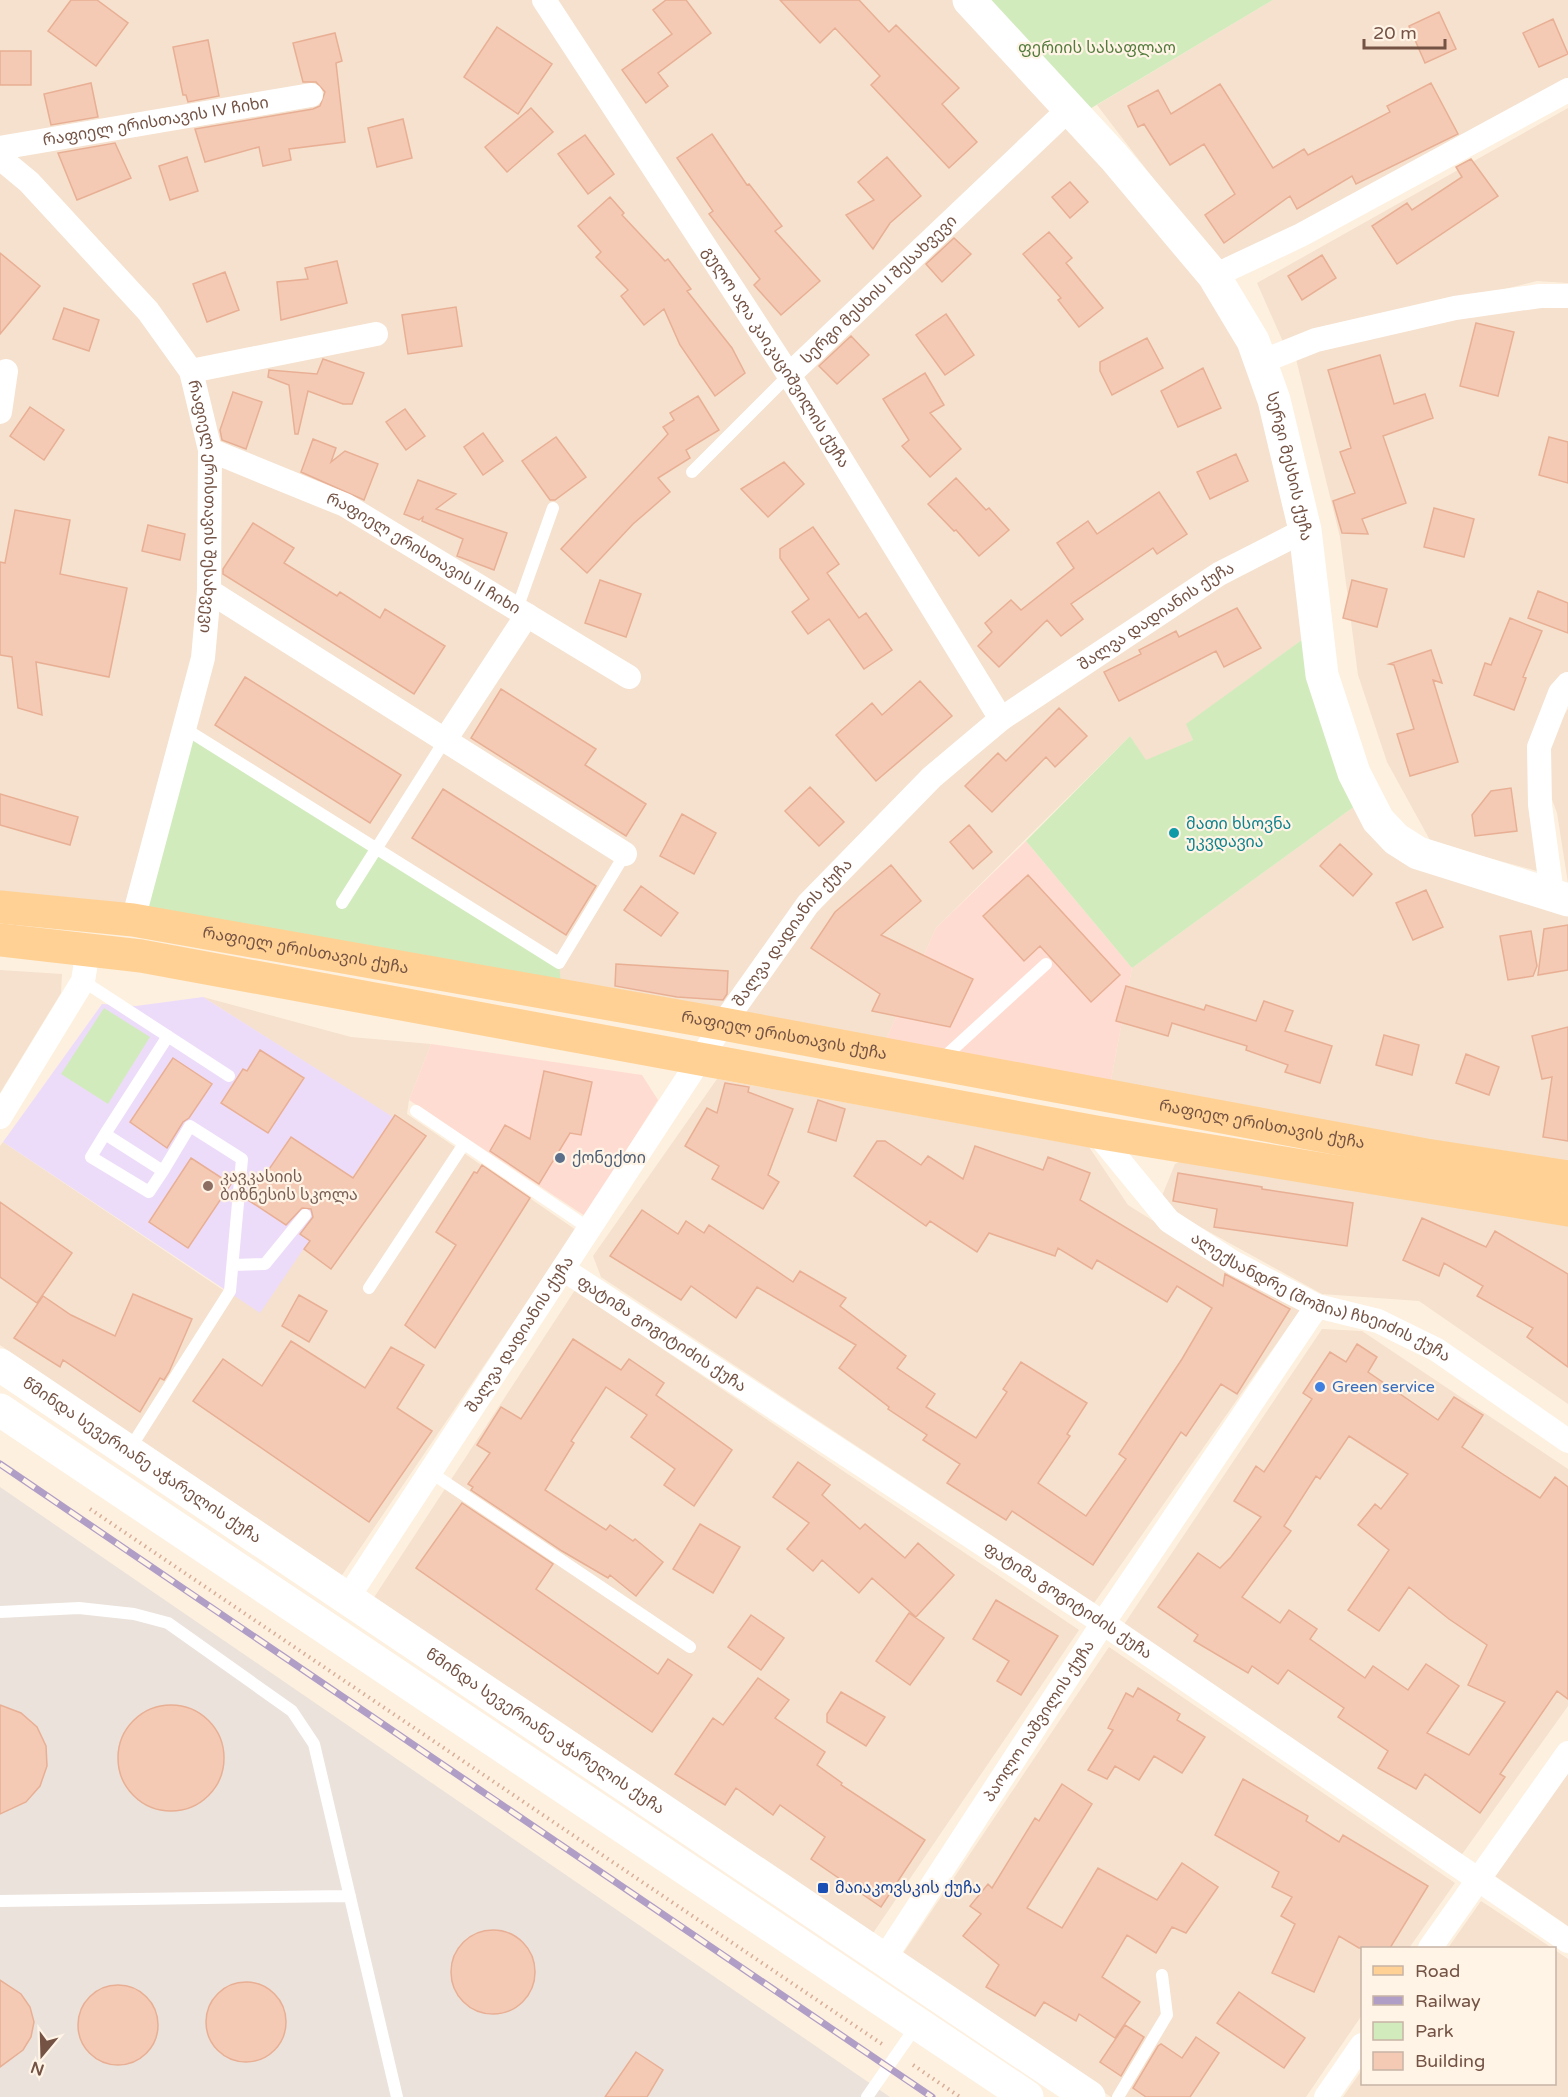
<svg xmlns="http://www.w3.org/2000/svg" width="1568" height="2097" viewBox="0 0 1568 2097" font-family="'Varela Round','Noto Sans Georgian',sans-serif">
<rect width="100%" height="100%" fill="#fdf0df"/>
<!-- residential -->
<path fill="#f5e1cd" d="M0,0h961l107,118 185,223 64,288 -130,95 6,16 -47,21 -16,-25 -194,192 -56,125 -747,-133 -133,-14z
M1273,0h295v78l-347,189 -124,-162z
M1568,108v175l-31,-2 -253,63 -27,-61z
M1499,307h69v370l-34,65 3,129 -106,-29 -44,-80 -29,-87 -18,-138 -45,-182z
M1568,709v174l-11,-70 -14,-38 7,-39z
M1366,798l12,22 190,80v277l-460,-81 24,-128z
M0,970l62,4 -1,19 -61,100z
M203,997l148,40 80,7 -22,56 -2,14 169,116 -236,348 -340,-233v-199l3,-4 226,152 163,-177z
M717,1079l372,68 39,58 92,58 83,43 -209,297 -493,-326 -8,-21z
M1189,1157l379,66v181l-149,-103 -97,-7 -149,-82 -11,-16 13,-32z
M575,1290l504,340 -208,306 -498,-337z
M1322,1329l40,2 206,138v237l-108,151 -337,-231z
M1109,1647l346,236 -46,65h-47v67l-56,82h-195l-209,-142z
M1568,1770v156l-76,-52z
M1481,1901l71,47h-104z
M1555,1950l13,9v138h-225l19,-27v14h192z"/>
<!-- commercial -->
<path fill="#ffdcd1" d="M1026,841l106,127 -24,128 -228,-43 56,-125z
M431,1044l211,31 16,25 -73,116 -176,-116z"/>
<!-- industrial -->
<path fill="#ebe2db" d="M0,1487l890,610h-890z"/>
<!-- education -->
<path fill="#eddcf9" d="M203,997l190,120 -133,196 -257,-171 99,-138 34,2z"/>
<!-- green -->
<path fill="#d2ebbd" d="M987,0h286l-185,110z
M1317,629l49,169 -234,170 -106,-127 104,-105 16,24 47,-20 -7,-16z
M184,728l375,235 3,33 -429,-76z
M104,1008l46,29 -42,67 -47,-30z"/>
<!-- building -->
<path fill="#f4cab5" stroke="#e8af94" stroke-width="1.5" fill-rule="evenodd" d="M71,0h26l31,23 -32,43 -48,-35z
M666,0h20l25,33 -53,40 10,13 -22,17 -24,-33 50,-36 -19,-24z
M780,0h79l30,32 7,-7 63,63 -17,16 35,38 -28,26 -78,-83 9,-9 -45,-48 -15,15z
M1439,12l17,37 -31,14 -16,-37z
M1553,19l15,35 -29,13 -16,-34z
M497,27l55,37 -34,50 -54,-37z
M335,33l7,28 -6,2 9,79 -56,7 2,11 -28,6 -4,-19 -54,15 -10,-33 118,-20 7,-3 5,-14 -9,-10h-13l-10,-39z
M208,40l11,56 -31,6 -2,-7h-3l-10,-48z
M0,51h31v34h-31z
M91,83l7,34 -47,8 -7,-31z
M1431,83l27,51 -102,50 -4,-8 -55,33 -7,-13 -66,47 -19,-28 30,-21 -31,-50 -34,21 -26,-41 -6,3 -10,-21 30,-16 13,24 49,-30 53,84 31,-19 4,6 82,-43 -3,-6z
M531,108l22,24 -46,40 -22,-25z
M403,119l9,39 -35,9 -9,-39z
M712,134l35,51 2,-1 33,42 -7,5 45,50 -39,34 -27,-30 6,-6 -51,-65 4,-3 -36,-53z
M585,135l29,39 -26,20 -30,-40z
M115,143l16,35 -54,22 -19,-47z
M187,157l11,34 -28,9 -11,-34z
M887,157l34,39 -31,27 -17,26 -27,-34 28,-15 -16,-18z
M1471,159l27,37 -101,68 -25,-38 35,-23 5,7 50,-33 -6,-10z
M1070,182l18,20 -18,16 -18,-21z
M610,197l14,16 -2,2 43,46 3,-2 23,30 -4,2 45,57 13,25 -30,23 -35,-51 -16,-36 -20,16 -23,-29 7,-6 -32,-33 5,-5 -23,-26z
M1049,232l23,26 -6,5 37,45 -24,19 -21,-27 3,-2 -38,-44z
M954,238l17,16 -29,28 -16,-18z
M0,253l40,33 -40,48z
M1322,255l14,23 -34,22 -14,-24z
M337,261l10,42 -66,17 -4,-38 31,-3 -3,-11z
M225,272l14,38 -32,12 -14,-38z
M456,307l6,39 -54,8 -6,-39z
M64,308l35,12 -10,31 -36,-12z
M946,314l28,41 -29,20 -29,-40z
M1476,323l38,9 -16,64 -38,-10z
M851,336l18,19 -32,29 -18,-18z
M1147,338l16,30 -51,27 -12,-24v-9z
M1380,355l14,49 31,-10 8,24 -50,18 23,67 -44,16 6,15 -26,-1 -9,-32 22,-8 -15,-41 11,-4 -23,-78z
M323,359l41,14 -12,31h-9l-35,-13 -10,43h-3l-6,-49 -21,-8 1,-7 48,4z
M1203,368l18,40 -43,19 -17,-36z
M925,373l19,32 -14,8 31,36 -31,28 -28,-31 7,-6 -26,-41z
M233,392l29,10 -16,47 -24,-9 -2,-10z
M698,396l21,34 -33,20 4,8 -32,20 12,14 -37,32 -46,49 -26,-24 107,-115 -5,-7 11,-7 -4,-7z
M30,407l34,23 -20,30 -34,-24z
M405,409l20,27 -19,14 -20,-28z
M483,433l20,28 -20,14 -19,-28z
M556,437l30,40 -31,23h-5l-28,-39z
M1549,437l19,5v41l-29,-8z
M313,439l23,9 -5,14 14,-11 33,13 -14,36 -63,-28z
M1236,454l12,27 -38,18 -13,-27z
M784,462l20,22 -36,33 -27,-28z
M956,478l30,32 3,-2 20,22 -30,26 -23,-26 -2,1 -26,-27z
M418,480l38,14 -20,15 71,24 -13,37 -37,-14 6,-17 -41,-18 1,-4 -4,3 -15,-6z
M1159,492l28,42 -30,20 -4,-6 -82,56 12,15 -22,17 -14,-16 -48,47 -21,-21 14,-14 -7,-9 26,-23 10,10 53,-42 -17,-25 31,-22 9,13z
M1434,508l40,11 -10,38 -40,-10z
M15,510l55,10 -10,54 67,14 -18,89 -73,-15 6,53 -24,-7 -6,-51 -12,-2v-93l5,1z
M253,523l41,25 -10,15 53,33 3,-4 40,26 5,-9 60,37 -31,48 -191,-120v-5z
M148,525l37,9 -5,26 -38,-9z
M813,527l26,37 -12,9 32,45 7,-5 26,37 -28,19 -35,-50 -21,15 -16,-22 17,-13 -29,-41v-9z
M600,580l41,14 -15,43 -41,-14z
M1352,580l35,9 -10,38 -34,-9z
M1538,591l30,12v30l-40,-15z
M1237,608l24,40 -37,19 -8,-16 -97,50 -15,-29 37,-18 -2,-4 37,-19 3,6z
M1510,618l32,13 -19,46 3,1 -12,32 -40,-15 11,-32 6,2z
M1431,650l11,33 -9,-3 25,82 -48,14 -13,-42 17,-5 -20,-64 -5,-1z
M245,677l156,98 -31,48 -155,-98z
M920,681l32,35 -76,65 -40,-46 36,-32 10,12z
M501,689l95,60 -11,16 61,39 -20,32 -155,-98z
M1059,708l28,28 -32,31 -9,-10 -54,55 -27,-26 33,-33 8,8z
M810,787l34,35 -25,24 -34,-35z
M1511,788l6,43 -42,5 -3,-21 19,-24z
M443,789l153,97 -30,49 -154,-97z
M0,794l78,23 -8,28 -70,-20z
M682,814l34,19 -22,41 -34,-18z
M969,825l23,27 -19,17 -23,-27z
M1340,844l32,30 -19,22 -33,-30z
M891,865l30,36 -40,34 92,44 -23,48 -78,-16 8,-17 -69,-46 24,-36z
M1028,875l92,100 -29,27 -51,-56 -16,15 -41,-45z
M641,886l37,27 -17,23 -37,-26z
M1426,890l17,37 -30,13 -17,-37z
M1568,925v45l-30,5 6,-46z
M1531,931l6,35 -4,10 -25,4 -8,-44z
M616,964l112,7 -1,23 -4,6 -46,-3 -62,-11z
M1126,986l78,24 2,-5 50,16 8,-20 29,10 -8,20 47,15 -12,37 -35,-11 3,-7 -42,-15 1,-4 -75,-23 -4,13 -52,-15z
M1568,1027v114l-25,-4 9,-60 -10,2 -10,-43z
M1384,1035l35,10 -7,30 -36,-10z
M260,1050l44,28 -36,55 -47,-30 22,-34 4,2z
M1466,1054l33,13 -10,28 -33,-12z
M173,1058l39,26 -23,34 -6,4 -16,26 -37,-26z
M544,1071l48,11 -11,53 -11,-2 -31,51 -49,-33 15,-26 25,14z
M725,1083l24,4 -1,5 45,17 -25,66 11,7 -16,27 -51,-30 7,-13 -34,-20 22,-38 10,5z
M818,1100l27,9 -9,32 -28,-9z
M395,1115l31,21 -95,133 -27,-20 6,-8 -10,-7 13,-17 -2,-8 -9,-1 -16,17 -38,-25 43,-63 62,41z
M877,1141h8l36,24 7,-9 35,23 12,-33 68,24 5,-13 42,16 -10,27 143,86 2,-12 65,35 -53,85 -16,-10 -35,52 -5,-4 -88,133 -81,-54 -6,9 -59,-37 13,-19 -37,-24 4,-5 -39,-26 1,-2 -50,-39 17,-23 -99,-58 -21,31 -45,-32 -10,14 -71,-44 32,-46 36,24 8,-13 18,12 5,-8 84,57 7,-11 46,27 -6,8 66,50 -9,12 38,26 -9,13 50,31 31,-46 -4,-3 18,-27 66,41 -20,31 3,2 -32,47 48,33 40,-57 -7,-5 63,-95 30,-51 -35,-22 -10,16 -70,-42 -5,9 -34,-21 -3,8 -66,-23 -12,19 -47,-31 -4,5 -72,-50z
M191,1158l40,26 -43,64 -39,-26z
M482,1165l48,33 -95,150 -30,-23 51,-80 -20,-13 38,-60 3,1z
M1178,1173l84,14v2l91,14 -6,43 -133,-19 3,-18 -44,-8z
M0,1202l72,51 -35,50 -37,-26z
M1422,1218l64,29 9,-16 73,43v93l-41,-30 6,-9 -56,-32 6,-10 -39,-23 -5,13 -36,-16z
M133,1294l59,25 -23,53 -5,8 -4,-2 -20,34 -77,-52 -3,7 -46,-29 29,-42 28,19 44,21z
M299,1295l28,16 -18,31 -27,-16z
M573,1339l48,31 8,-11 35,24 -8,12 76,55 -38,56 -30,-21 11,-16 -44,-32 16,-22 -41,-28 -35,54 3,2 -29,47 61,40 4,-5 23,16 2,-2 28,23 -27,34 -26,-21 -2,3 -46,-27 -91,-61 2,-3 -5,-3 22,-31 -13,-8 24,-38 20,12z
M291,1341l74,47 26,-41 33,18 -27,43 35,23 -63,91 -176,-121 30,-42 39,27z
M1357,1344l20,13 -9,15 70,48 16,-23 29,18 -21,32 39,26 39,25 15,-21 13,10v212l-11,-8 -57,83 5,3 -25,36 -55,-39 -9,15 -38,-21 10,-17 -50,-34 6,-9 -56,-38 -10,14 -26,-18 -4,7 -54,-32 4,-6 -40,-28 40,-54 22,15 11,-11 30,-40 -27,-16 22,-35 8,6 48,-73 -9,-6 27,-41 16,10zM1349,1436l59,38 -27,35 -6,-5 -17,21 31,25 -41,60 31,21 30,-44 40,32 38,26 -19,40 37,17 -36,53 -42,-22 32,-47 -33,-22 -18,26 -35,-24 -8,12 -55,-39 7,-10 -28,-19 -9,13 -38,-26 49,-66 -7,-5 32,-50 4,3z
M798,1462l32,23 -8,10 38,34 5,-5 40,34 13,-15 36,32 -38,42 -44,-39 -13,15 -37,-33 -9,11 -26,-22 22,-26 -36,-26z
M462,1503l91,61 -17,25 122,85 10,-15 24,16 -40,57 -236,-164z
M700,1524l40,23 -27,46 -40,-24z
M996,1600l62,36 -37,59 -24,-14 12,-20 -36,-22z
M909,1613l35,25 -34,47 -34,-24z
M751,1615l33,23 -23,32 -33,-23z
M758,1678l31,22 -14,18 50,34 -8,13 25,18 -1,2 84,55 -44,67 -70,-48 14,-22 -45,-32 -7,10 -37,-27 -11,17 -50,-31 38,-56 10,7z
M1138,1688l42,26 -3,6 28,17 -23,36 -28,-17 -15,24 -24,-14 -8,13 -19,-9 25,-40 -5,-2 18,-35 7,4z
M841,1692l44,25 -19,29 -39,-24v-8z
M118 1758a53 53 0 1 1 106 0a53 53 0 1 1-106 0Z
M0,1705l21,8 16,14 9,19 1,20 -7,20 -14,16 -26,12z
M1243,1779l65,37 -2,5 33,21 4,-7 85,51 -38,62h-31l-20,-12 -25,56 -42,-19 23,-49 -14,-8 11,-19 -20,-10 7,-15 -64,-37z
M1062,1784l30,20 -65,104 35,20 36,-60 59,32 25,-37 36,24 -32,46 -14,-6 -16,26 -29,-18 -25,42 38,25 -25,36 -36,-24 -3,7 -32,-19 -9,14 -49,-29 13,-22 -36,-29 18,-22 -11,-8 18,-22 4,4 43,-70 4,3z
M451 1972a42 42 0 1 1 84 0a42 42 0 1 1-84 0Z
M0,1980l21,14 9,13 4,15 -3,15 -8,13 -23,17z
M206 2022a40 40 0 1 1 80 0a40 40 0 1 1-80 0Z
M78 2025a40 40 0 1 1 80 0a40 40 0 1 1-80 0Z
M1239,1992l66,46 -21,30 -67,-45z
M1125,2025l19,12 -23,39 -21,-14z
M1196,2037l23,16 -29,44h-44l-13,-9 25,-42 3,-2 21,14z
M636,2052l27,18 -16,27h-42z"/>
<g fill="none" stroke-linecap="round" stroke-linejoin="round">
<!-- path -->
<path stroke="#d9ae98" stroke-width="4" stroke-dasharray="1.5 4.5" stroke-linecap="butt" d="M90,1509l792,535
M913,2065l47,32"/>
<!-- lane -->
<path stroke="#fff" stroke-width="12" d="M692,472l97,-97
M517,609l36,-101
M184,728l375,235 66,-109
M342,903l103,-163
M83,981l146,95
M940,1061l106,-97
M416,1111l174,118
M105,1134l-14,23 58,35 14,-21
M233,1265l32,-1 40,-49
M369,1288l95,-144
M129,1450l101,-159 12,-132 -52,-33 -27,45 -58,-37 63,-98
M430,1472l260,175
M0,1612l79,-4 55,6 34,9 124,88 22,33 83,353
M0,1901l350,-5
M867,2097l50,-72
M1118,2097l49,-82 -5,-40"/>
<!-- street -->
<g stroke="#fff" stroke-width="24">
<path id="s1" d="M544,0l245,375 212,344"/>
<path id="s2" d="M0,148l311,-53"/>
<path id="s3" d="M0,158l29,24 119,129 43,60 19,79 -1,141 -6,67 -70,262"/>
<path d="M1214,276l87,-41 267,-145"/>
<path d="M1261,362l55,-22 139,-32 85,-12h28"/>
<path d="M191,371l185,-37"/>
<path id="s4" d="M789,375l280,-266"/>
<path d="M0,412l6,-41"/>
<path id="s5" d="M210,450l135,55 284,172"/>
<path d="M209,591l416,263"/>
<path d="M445,740l82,-125"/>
<path d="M1552,894l-12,-89 -1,-58 21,-54 8,-9"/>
<path d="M0,1117l83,-136 5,-31"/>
<path id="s6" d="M1096,1132l73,89 65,42 83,43 61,15 59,29 131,91"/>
<path id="s7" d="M563,1269l540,354 465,318"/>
<path id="s8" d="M347,1599l376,-575 85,-120 124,-127 69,-58 218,-145 86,-44"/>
<path d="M1430,1948l138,-195"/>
<path id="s9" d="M884,1959l219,-336 214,-317"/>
<path d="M1326,2097l36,-52"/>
</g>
<!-- secondary -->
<g stroke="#fff" stroke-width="33">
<path id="s10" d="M969,0l145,157 100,119 39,65 21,59 31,130 17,145 32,98 24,47 18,19 22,14 150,47"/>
<path id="s11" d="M0,1365l1089,732"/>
<path d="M0,1410l1027,687"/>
</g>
<!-- primary -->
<g stroke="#ffd194" stroke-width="33">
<path id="s12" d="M0,907l133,13 590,104 703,131 142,22"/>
<path d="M0,940l141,16 955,176 472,78"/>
</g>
<!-- rail casing -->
<g stroke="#b19ec6" stroke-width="7">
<path id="rail" d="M0,1464l932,633"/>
</g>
<!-- rail -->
<use href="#rail" stroke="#fff4e6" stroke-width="4.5" stroke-dasharray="14" stroke-linecap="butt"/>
</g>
<!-- markers -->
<circle fill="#0f9aa8" stroke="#fff4e6" stroke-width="2" cx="1174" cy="833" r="6"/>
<circle fill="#5c6f8a" stroke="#fff4e6" stroke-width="2" cx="560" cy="1158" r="6"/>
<circle fill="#8d6e63" stroke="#fff4e6" stroke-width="2" cx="208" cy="1186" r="6"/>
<circle fill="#3f7fe0" stroke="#fff4e6" stroke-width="2" cx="1320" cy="1387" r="6"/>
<rect fill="#1a4fb4" stroke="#fff4e6" stroke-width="2" x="817" y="1882" width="12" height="12" rx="3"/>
<g text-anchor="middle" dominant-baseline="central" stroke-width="4.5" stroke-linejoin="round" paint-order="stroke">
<!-- park labels -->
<g font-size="16" fill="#537b3d" stroke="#fff4e6">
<text x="1097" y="48">ფერიის სასაფლაო</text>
</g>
<!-- street labels -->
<g font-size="16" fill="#745345" stroke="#fff4e6">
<text stroke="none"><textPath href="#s2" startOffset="158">რაფიელ ერისთავის IV ჩიხი</textPath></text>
<text stroke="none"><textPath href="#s4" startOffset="124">სერგი მესხის I შესახვევი</textPath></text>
<text stroke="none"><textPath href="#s1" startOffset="426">გულო აღა კაიკაციშვილის ქუჩა</textPath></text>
<text stroke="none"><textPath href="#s10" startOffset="576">სერგი მესხის ქუჩა</textPath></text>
<text stroke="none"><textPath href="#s3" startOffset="424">რაფიელ ერისთავის შესახვევი</textPath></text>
<text stroke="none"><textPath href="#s5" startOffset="238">რაფიელ ერისთავის II ჩიხი</textPath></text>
<text stroke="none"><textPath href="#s8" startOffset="1288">შალვა დადიანის ქუჩა</textPath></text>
<text stroke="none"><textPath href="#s8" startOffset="802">შალვა დადიანის ქუჩა</textPath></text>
<text stroke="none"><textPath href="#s12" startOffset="309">რაფიელ ერისთავის ქუჩა</textPath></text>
<text stroke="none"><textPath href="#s12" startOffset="795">რაფიელ ერისთავის ქუჩა</textPath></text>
<text stroke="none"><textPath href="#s12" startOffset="1281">რაფიელ ერისთავის ქუჩა</textPath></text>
<text stroke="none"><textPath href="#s6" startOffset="286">ალექსანდრე (შოშია) ჩხეიძის ქუჩა</textPath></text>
<text stroke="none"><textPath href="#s8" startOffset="316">შალვა დადიანის ქუჩა</textPath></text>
<text stroke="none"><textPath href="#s7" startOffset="118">ფატიმა გოგიტიძის ქუჩა</textPath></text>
<text stroke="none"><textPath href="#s11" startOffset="171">წმინდა სევერიანე აჭარელის ქუჩა</textPath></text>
<text stroke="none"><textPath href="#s7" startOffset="604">ფატიმა გოგიტიძის ქუჩა</textPath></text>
<text stroke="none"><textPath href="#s9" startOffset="284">პაოლო იაშვილის ქუჩა</textPath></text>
<text stroke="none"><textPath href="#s11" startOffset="657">წმინდა სევერიანე აჭარელის ქუჩა</textPath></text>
</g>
<!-- culture labels -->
<g font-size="16" fill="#0d838f" stroke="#fff4e6" text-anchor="start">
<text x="1186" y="824">მათი ხსოვნა<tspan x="1186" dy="18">უკვდავია</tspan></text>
</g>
<!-- service labels -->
<g font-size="16" fill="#4e5e75" stroke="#fff4e6" text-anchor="start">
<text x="572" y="1158">ქონექთი</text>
</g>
<!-- education labels -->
<g font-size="16" fill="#785e54" stroke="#fff4e6" text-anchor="start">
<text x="220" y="1177">კავკასიის<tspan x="220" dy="18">ბიზნესის სკოლა</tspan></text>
</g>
<!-- shop labels -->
<g font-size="16" fill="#366cbe" stroke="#fff4e6" text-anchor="start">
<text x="1332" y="1387">Green service</text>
</g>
<!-- transit labels -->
<g font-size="16" fill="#164399" stroke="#fff4e6" text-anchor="start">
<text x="835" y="1888">მაიაკოვსკის ქუჩა</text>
</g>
</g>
<!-- legend -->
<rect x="1361" y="1947" width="195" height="138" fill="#fff4e6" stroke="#c7b4a6" stroke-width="1.5"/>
<rect x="1373" y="1966" width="30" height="9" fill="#ffd194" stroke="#c7b4a6" stroke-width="1.5"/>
<text x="1415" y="1977" font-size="18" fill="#745345">Road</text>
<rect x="1373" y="1996" width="30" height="9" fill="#b19ec6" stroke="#c7b4a6" stroke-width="1.5"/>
<text x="1415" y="2007" font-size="18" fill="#745345">Railway</text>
<rect x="1373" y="2022" width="30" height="18" fill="#d2ebbd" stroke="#c7b4a6" stroke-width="1.5"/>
<text x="1415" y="2037" font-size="18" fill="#745345">Park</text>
<rect x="1373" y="2052" width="30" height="18" fill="#f4cab5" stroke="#c7b4a6" stroke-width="1.5"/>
<text x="1415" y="2067" font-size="18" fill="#745345">Building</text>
<!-- north arrow -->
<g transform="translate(42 2055) rotate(199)" stroke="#fff4e6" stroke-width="4.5" paint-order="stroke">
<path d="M0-4.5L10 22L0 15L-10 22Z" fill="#745345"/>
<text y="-9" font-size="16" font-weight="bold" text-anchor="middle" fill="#745345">N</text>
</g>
<!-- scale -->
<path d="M1364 39v9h81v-9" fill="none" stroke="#745345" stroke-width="3"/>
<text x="1373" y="39" font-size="18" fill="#745345" stroke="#fff4e6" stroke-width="4.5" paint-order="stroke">20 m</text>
</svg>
